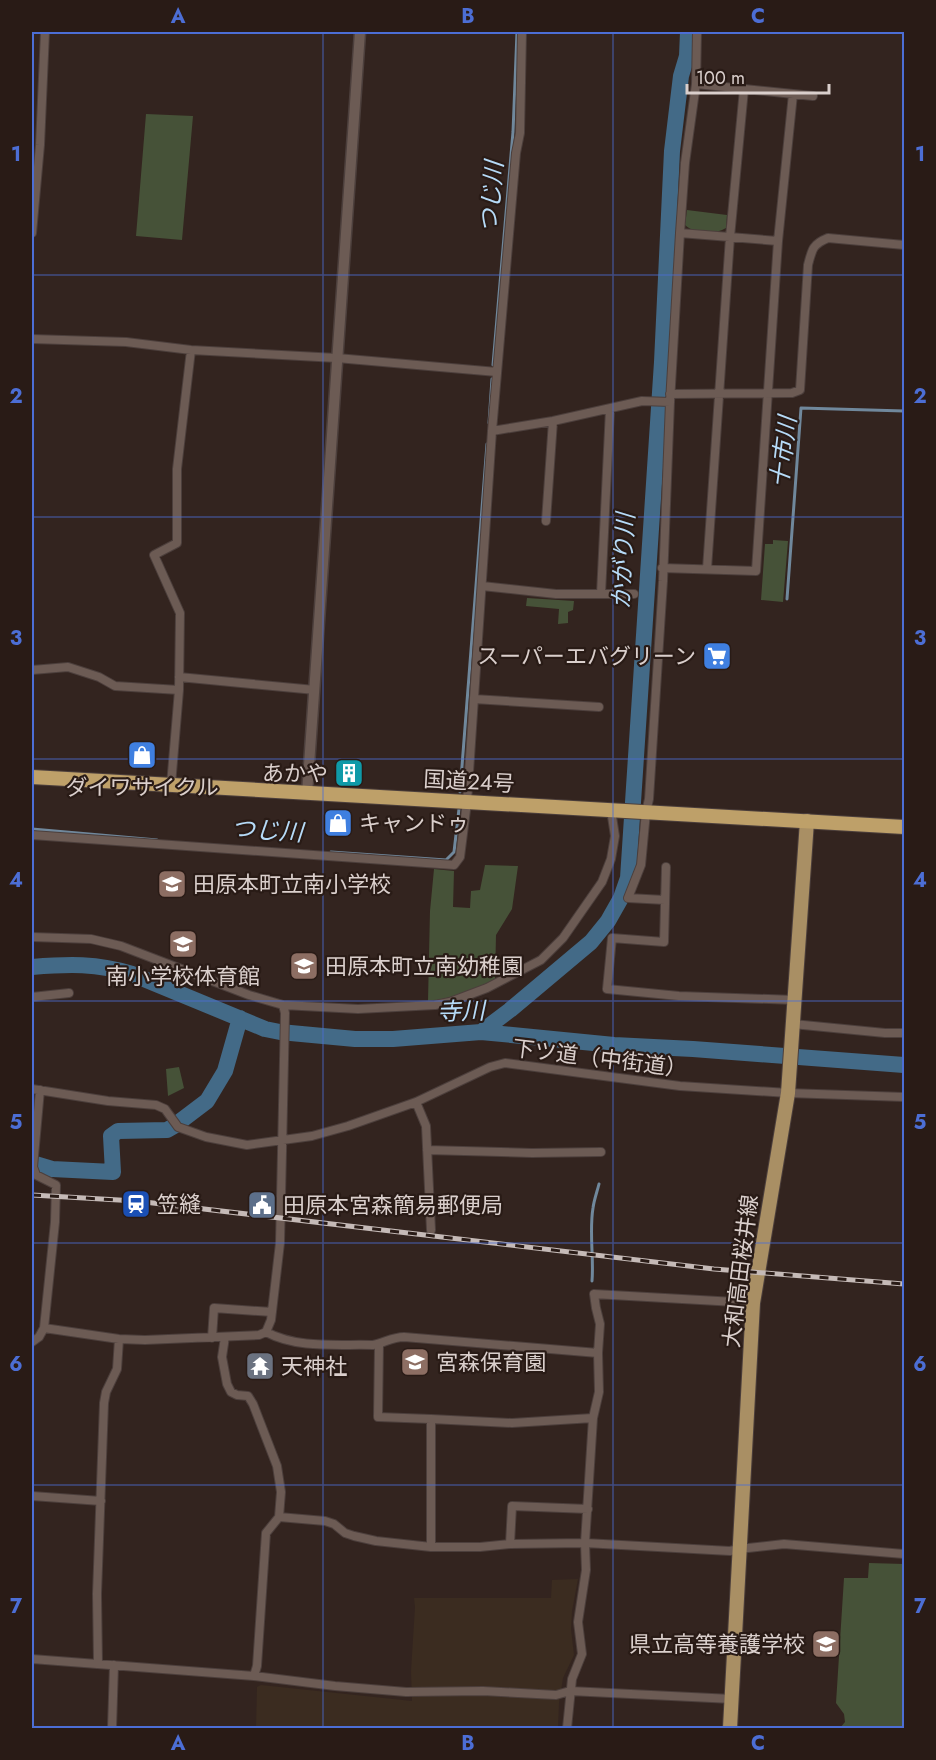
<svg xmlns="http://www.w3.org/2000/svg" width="936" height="1760" viewBox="0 0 936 1760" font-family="Jost,'Noto Sans JP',sans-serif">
<rect width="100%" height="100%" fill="#33241f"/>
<!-- commercial -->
<path fill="#3b2c20" d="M578,1579l-6,32 -1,18 3,26 -11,23 -4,25 -1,25h-302l1,-41 4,-2 151,16 -1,-30 4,-64 -1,-9h137l1,-18z"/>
<!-- green -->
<path fill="#465238" d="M146,114l47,2 -11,124 -46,-4z
M687,210l40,5 -1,13c-11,7 -32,6 -41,-3z
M773,540l15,1 -5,61 -22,-2 4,-56h8z
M527,598l47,3 -1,9 -5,2v11l-10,1 1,-15 -33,-3z
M485,865l33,1 -6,43 -16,26 -1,46c-22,8 -43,18 -67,20l2,-90 4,-42 20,2 -1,36 17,1 1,-17 9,-1z
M179,1067l5,21 -16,8 -2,-27z
M869,1563l35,1v164h-64l5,-6 -1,-8 -8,-11 8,-125h24z"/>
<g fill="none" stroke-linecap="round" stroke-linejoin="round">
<!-- stream -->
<path stroke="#70889c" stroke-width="3" d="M493,365l20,-233 4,-100
M489,423l3,-44
M787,599l14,-191 103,3
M460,792l27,-348
M32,829l125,11
M331,852l115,8 8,-8 5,-43
M592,1281c2,-24 -3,-49 1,-73 1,-8 4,-16 6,-24"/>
<!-- river -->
<path stroke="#436a87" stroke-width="16" d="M32,967c36,-3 65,-4 100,7l133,55 15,3 75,7h38l88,-7 133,13 79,4 211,16
M481,1032l29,-22 81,-68 17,-21 13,-23 7,-20 34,-516 10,-211 9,-75 6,-20 1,-24
M32,1163l20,6 61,3 -2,-36 7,-5 49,-1 7,-4 33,-25 18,-30 15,-53"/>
<!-- minor casing -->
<g stroke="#4c3f3c" stroke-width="10">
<path id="minor" d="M696,84l117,12
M32,233l8,-88 5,-113
M680,233l98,8
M32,339l94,3 65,8 146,8 160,14
M670,394l122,-1 8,-3 8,-125c4,-16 5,-21 20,-27l76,7
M492,431l61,-10 89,-20 28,1
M546,521l7,-100
M662,568l94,3 22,-330 15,-147
M707,569l23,-332 14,-148
M482,586l74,8h78
M601,594l9,-185
M32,670l36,-3 31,10 16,9 64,4
M179,677l136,13
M474,699l125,8
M171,785l8,-95 1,-77 -26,-58 23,-12v-74l14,-119
M32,835l422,30 6,-8 7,-55 25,-371 24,-278 4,-20 2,-101
M666,867l-2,75 -52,-4 -5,51 72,7 116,4
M665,900l-37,-2 13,-33 5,-53 3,-13 14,-218 7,-179 10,-169 5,-70 11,-79 1,-52
M32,937l59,2 30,7 128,49 34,10 75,4 77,-4 15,-3 37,-14 54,-28 22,-22 39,-56 9,-23 4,-23 -4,-26
M32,997l37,-4
M793,1024l92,9h19
M32,1089l76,12 48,4 9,4 13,18 28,10 41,8 65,-9 36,-10 68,-24 74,-35 15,-4 175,23 108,7 116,4
M416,1102l10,24 5,104
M427,1150l105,3 69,-1
M44,1328l75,11 26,1 114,-5 7,-3 5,-12 9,-77 5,-230 -2,-8
M266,1332c32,17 71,12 107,13 11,-2 19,-8 31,-8l194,16
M225,1337l-3,20 5,27 4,8 6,3 11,1 5,8 24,62 4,26 -2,25 -13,16 -9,133 -3,10
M212,1338l2,-30 58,4
M32,1342l7,-5 5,-9 11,-106 1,-37 -20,-10 -3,-8 7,-77
M379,1344l-1,73 53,2
M32,1496l69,5
M279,1517l46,4 9,3 11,9 9,3 22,5 55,6h49l30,-3 75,-1 145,8 9,-2 45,-5 120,10
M510,1544l2,-38 76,3
M431,1547v-128l81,4 81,-5
M32,1659l222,17 81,10 71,6 77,-1 73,4 14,-4 162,8
M98,1664l-1,-70 7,-191 2,-11 11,-23 2,-30
M112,1728l2,-63
M567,1728l5,-49 10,-25 -4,-32 8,-52 -1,-27 8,-125 6,-26 -1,-39 2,-29 -4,-16 -2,-14 159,9"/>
</g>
<!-- tertiary casing -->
<g stroke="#4c3f3c" stroke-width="13">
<path id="tertiary" d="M307,794l53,-762"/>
</g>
<!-- primary casing -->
<g stroke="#4c3f3c" stroke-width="16">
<path id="primary" d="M730,1728l23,-425 35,-210 19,-272"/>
</g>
<!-- trunk casing -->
<g stroke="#4c3f3c" stroke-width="16">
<path id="trunk" d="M32,777l872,50"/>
</g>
<!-- minor -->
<use href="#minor" stroke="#6c5b54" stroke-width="8"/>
<!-- tertiary -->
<use href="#tertiary" stroke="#6c5b54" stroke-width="10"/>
<!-- primary -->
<use href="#primary" stroke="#a98f64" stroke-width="14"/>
<!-- trunk -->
<use href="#trunk" stroke="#bea069" stroke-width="14"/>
<!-- rail casing -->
<g stroke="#c5bab7" stroke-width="5">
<path id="rail" d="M32,1195l104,6 578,68 190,15"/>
</g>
<!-- rail -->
<use href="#rail" stroke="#291b16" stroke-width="3" stroke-dasharray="9" stroke-linecap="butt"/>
</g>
<!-- grid -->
<path fill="none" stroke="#4c6ed5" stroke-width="1.5" stroke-opacity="0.55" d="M323,32v1696M613,32v1696M32,275h872M32,517h872M32,759h872M32,1001h872M32,1243h872M32,1485h872"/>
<!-- icons -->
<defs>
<g id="supermarket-square" transform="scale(1.5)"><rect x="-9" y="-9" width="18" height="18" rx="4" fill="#3f7fe0" stroke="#291b16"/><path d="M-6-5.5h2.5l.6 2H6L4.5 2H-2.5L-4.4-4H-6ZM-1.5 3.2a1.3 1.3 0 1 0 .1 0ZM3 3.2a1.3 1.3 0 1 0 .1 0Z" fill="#fff"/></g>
<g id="shop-square" transform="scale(1.5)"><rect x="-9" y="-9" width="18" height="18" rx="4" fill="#3f7fe0" stroke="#291b16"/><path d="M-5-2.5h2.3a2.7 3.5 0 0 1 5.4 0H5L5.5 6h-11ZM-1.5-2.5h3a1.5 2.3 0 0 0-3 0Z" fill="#fff"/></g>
<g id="building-square" transform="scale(1.5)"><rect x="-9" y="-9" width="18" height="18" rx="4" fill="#0f9aa8" stroke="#291b16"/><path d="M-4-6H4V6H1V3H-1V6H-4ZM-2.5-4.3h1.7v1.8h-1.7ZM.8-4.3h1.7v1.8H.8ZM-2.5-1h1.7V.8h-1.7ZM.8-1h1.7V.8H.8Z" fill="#fff"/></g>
<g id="school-square" transform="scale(1.5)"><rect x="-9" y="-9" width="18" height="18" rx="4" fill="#8d6e63" stroke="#291b16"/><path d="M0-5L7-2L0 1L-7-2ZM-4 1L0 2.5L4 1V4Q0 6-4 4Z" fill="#fff"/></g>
<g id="station-square" transform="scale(1.5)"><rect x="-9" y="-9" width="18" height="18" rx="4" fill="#1a4fb4" stroke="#291b16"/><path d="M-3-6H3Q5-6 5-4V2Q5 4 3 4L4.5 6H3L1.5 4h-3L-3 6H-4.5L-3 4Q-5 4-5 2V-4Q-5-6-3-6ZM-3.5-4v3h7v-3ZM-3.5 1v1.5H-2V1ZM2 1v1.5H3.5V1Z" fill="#fff"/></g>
<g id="civic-square" transform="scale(1.5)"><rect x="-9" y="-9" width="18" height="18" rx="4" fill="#5c6f8a" stroke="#291b16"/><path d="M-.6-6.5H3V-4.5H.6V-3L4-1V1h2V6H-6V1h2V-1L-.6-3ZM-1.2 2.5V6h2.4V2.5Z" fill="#fff"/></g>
<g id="temple-square" transform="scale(1.5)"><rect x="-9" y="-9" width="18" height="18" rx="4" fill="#6b7280" stroke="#291b16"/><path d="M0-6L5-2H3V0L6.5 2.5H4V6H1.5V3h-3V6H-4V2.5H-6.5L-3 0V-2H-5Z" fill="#fff"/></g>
</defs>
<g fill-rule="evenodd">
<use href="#supermarket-square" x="717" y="656"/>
<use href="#shop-square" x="142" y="755"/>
<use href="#building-square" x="349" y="773"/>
<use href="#shop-square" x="338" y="823"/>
<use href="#school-square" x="172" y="884"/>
<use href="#school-square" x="183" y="944"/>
<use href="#school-square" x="304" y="966"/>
<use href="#station-square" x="136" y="1204"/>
<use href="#civic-square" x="262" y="1205"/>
<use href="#school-square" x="415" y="1362"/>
<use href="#temple-square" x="260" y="1366"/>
<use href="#school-square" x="826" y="1644"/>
</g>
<g text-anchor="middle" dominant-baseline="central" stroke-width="4.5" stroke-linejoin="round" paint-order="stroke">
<!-- poi labels -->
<g font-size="22" fill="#dacfcc" stroke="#291b16" text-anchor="start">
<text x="696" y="656" text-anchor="end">スーパーエバグリーン</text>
<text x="328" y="773" text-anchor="end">あかや</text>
<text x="142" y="787" text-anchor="middle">ダイワサイクル</text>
<text x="359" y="823">キャンドゥ</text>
<text x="193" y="884">田原本町立南小学校</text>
<text x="325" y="966">田原本町立南幼稚園</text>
<text x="183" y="976" text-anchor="middle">南小学校体育館</text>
<text x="157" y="1204">笠縫</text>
<text x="283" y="1205">田原本宮森簡易郵便局</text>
<text x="436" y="1362">宮森保育園</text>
<text x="281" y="1366">天神社</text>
<text x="805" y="1644" text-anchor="end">県立高等養護学校</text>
</g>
<!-- street labels -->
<g font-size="22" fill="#dacfcc" stroke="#291b16">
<text transform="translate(469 781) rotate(3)">国道24号</text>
<text transform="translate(600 1058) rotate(7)">下ツ道（中街道）</text>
<text transform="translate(740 1271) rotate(-83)">大和高田桜井線</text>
</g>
<!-- water labels -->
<g font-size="24" font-style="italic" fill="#b6dbf8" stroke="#291b16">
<text transform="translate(491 197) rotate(-85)">つじ川</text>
<text transform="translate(783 452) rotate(-83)">十市川</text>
<text transform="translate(623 561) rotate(-87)">かがり川</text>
<text transform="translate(267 830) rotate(4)">つじ川</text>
<text transform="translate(461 1011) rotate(-2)">寺川</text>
</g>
</g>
<!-- border -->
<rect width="936" height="1760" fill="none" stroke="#291b16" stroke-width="66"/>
<!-- scale -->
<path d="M687 84v9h142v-9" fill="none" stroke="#dacfcc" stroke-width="3"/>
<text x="696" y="84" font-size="18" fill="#dacfcc" stroke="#291b16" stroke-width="4.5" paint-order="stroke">100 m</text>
<rect x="33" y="33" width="870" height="1694" fill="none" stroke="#4c6ed5" stroke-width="2"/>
<g font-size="20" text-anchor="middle" font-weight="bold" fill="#4c6ed5">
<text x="178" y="23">A</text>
<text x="468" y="23">B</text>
<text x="758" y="23">C</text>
<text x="16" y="161">1</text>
<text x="920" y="161">1</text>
<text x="16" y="403">2</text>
<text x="920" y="403">2</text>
<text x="16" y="645">3</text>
<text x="920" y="645">3</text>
<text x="16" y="887">4</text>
<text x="920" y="887">4</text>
<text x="16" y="1129">5</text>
<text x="920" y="1129">5</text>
<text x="16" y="1371">6</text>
<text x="920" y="1371">6</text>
<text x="16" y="1613">7</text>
<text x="920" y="1613">7</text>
<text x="178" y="1750">A</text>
<text x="468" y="1750">B</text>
<text x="758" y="1750">C</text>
</g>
</svg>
